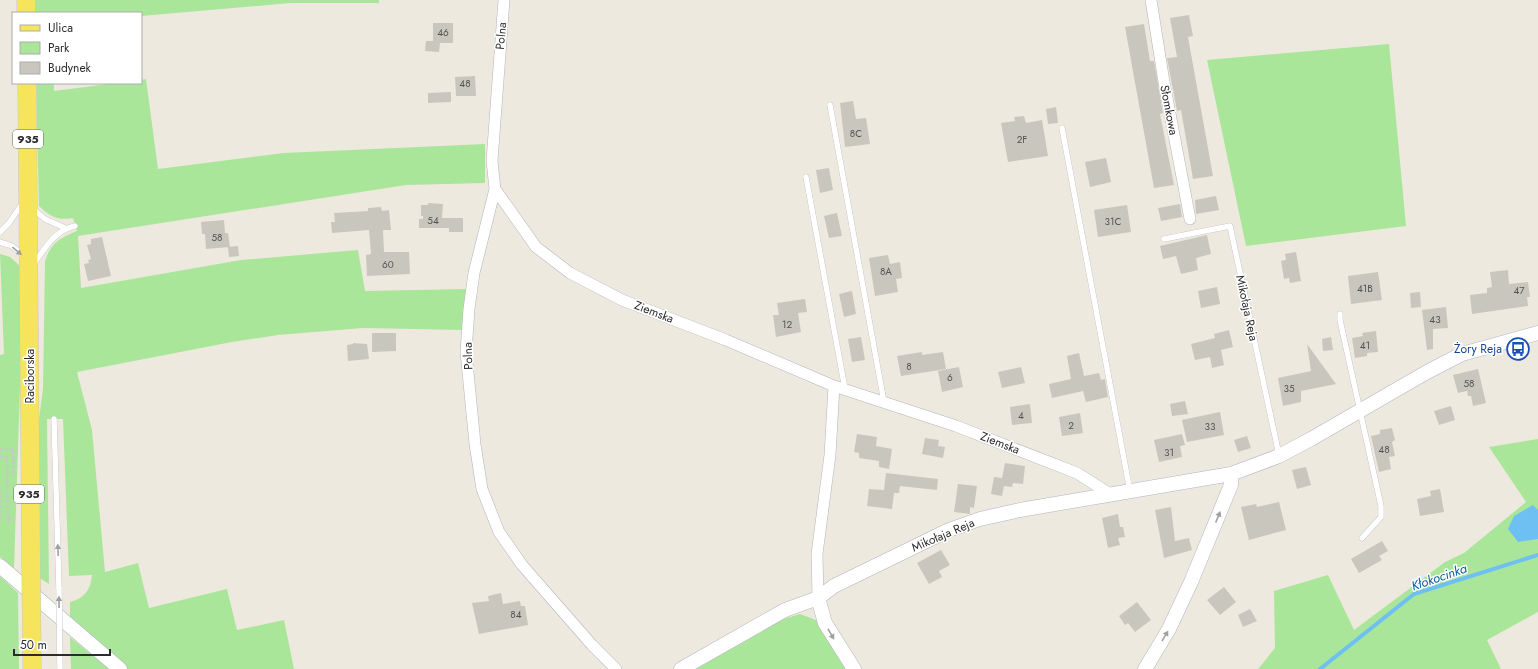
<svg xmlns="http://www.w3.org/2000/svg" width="1538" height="669" viewBox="0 0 1538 669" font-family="Jost,sans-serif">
<rect width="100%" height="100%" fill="#eee9de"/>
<!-- green -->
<path fill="#aae699" d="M34,0h345v3h-88l-150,13v-3h-107z
M1389,44l17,182 -160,20 -39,-186z
M146,79l12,90 126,-16 201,-9v39l-79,2 -328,51 3,52 160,-28 117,-10 7,41 101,-2 -3,41 -100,-2 -85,7 -46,7 -155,30 15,58 13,142 33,-9 11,45 78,-19 10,41 47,-10 10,49h-168l-56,-46v-21c14,-3 21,-13 22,-27l-23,1 -6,-157h-16l2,165 -14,-9 4,-156 4,-30 2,-127c5,-19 15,-24 32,-31l-4,-13c-15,3 -24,-2 -34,-12l-3,-123h18v8l62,-8h25v-3z
M0,254l10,3 11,10 2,31 -9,271 -14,-12v-202l4,-1z
M1538,439v173l-51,28 14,29h-243l17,-21 -1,-57 54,-16 26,55 91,-68 19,-9 62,-51 -37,-55z
M0,576l18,17 1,76h-19z
M800,614l16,6 34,49h-156l83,-48z
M70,637l39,32h-38z"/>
<!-- water -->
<path fill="#6ec0f3" d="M1533,505l5,5v29l-20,3 -10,-13 6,-13z"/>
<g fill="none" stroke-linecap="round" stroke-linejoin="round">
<!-- stream -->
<path stroke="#6ec0f3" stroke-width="4" d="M1320,669l94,-75 124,-39"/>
</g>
<!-- building -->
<path fill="#c9c7bd" d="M1189,15l4,21 -5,1 25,139 -20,3 -12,-69 -4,1 -10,-53 10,-1 -7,-39z
M433,23h20v20h-13l-1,9 -14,-1 1,-10h7z
M1144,24l6,37h4l9,52 -3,1 14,71 -20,3 -29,-161z
M475,76l1,20h-20l-1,-19z
M451,92v10l-23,1v-10z
M853,101l3,18 10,-1 4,26 -25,3 -5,-44z
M1056,107l2,16 -10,1 -2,-15z
M1024,116l2,7 16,-3 6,36 -40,6 -7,-39 14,-2 -1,-4z
M1106,158l5,24 -21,5 -5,-25z
M829,168l4,22 -13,3 -4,-23z
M1216,196l3,14 -23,4 -1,-14z
M428,203l15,1 -1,14h21v14h-14v-4h-30v-9h4v-3h-2v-11h7z
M1180,204l2,13 -21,4 -3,-13z
M1127,205l4,27 -33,5 -4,-27z
M381,207l1,4 7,-1 2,20h-8l1,22h25l1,22 -43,2 -1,-21 5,-1 -2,-24 -37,3 -1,-11h4l-1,-9 34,-2v-3z
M837,213l5,23 -13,2 -5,-22z
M224,220l1,13h3l2,14 -24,2 -1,-15h-3l-1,-12z
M1207,235l4,19 -15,4 2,12 -17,4 -5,-18 -13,3 -3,-13z
M102,237l9,39 -23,5 -4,-17 5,-1 -1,-3 3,-1 -4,-14 4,-1v-5z
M238,246l1,10 -10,1 -1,-10z
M1296,252l5,29 -11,2 -1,-5 -5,1 -3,-18 5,-1 -1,-6z
M888,255l2,9 10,-2 2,16 -6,1 2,13 -23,4 -6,-38z
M1508,270l1,14 19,-2 2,15h-3l1,9 -56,8 -2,-19 17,-2v-5l5,-1 -2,-15z
M1378,272l4,28 -31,4 -3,-28z
M1217,287l3,17 -19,4 -3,-17z
M852,291l4,23 -12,3 -5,-23z
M1420,292l1,15 -10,1 -1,-15z
M805,299l2,13 -9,1 3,19 -25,5 -3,-22h6l-2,-12z
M1446,307l2,21 -15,1v20l-6,1 -5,-40z
M1229,330l4,17 -12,3 3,15 -12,3 -2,-11 -15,3 -4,-16 24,-6 -1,-4z
M1376,331l2,21 -11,1v3l-12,2 -3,-20 11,-2 -1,-3z
M372,333h24v18l-24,1z
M861,337l4,23 -13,2 -4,-23z
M1331,337l2,13 -10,1 -1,-12z
M353,343l14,1 2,15 -21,2 -1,-16 6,-1z
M1307,344l29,40 -35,7v11l-18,4 -5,-28 33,-7z
M922,352v3l21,-3 3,17 -45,7 -4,-20z
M1079,353l5,23 15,-3 2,7 4,-1 3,18 -22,5 -3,-11 -31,7 -3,-14 22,-5 -4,-23z
M959,367l4,20 -21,5 -4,-21z
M1021,367l4,16 -23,5 -4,-16z
M1478,369l8,34 -13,3 -2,-10h-3l-1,-5 -9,2 -5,-18z
M1185,401l3,13 -16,2 -2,-12z
M1030,404l2,19 -20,2 -2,-18z
M1451,406l4,14 -16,5 -5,-14z
M1220,412l4,23 -37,7 -5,-22z
M1080,413l3,20 -21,3 -3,-19z
M1392,428l3,12 -3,2 3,14 -6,1 2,12 -12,3 -8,-36 9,-2v-4z
M857,434l20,3 -1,9 16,3 -3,20 -10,-2v-6l-20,-3v-5l-5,-1z
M1182,434l3,11 -5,1 2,11 -23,5 -5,-22z
M1247,436l4,12 -13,4 -4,-12z
M925,438l14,2 -1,6 7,1 -2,11 -21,-4z
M1005,463l20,3 -2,18 -10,-1 -1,4 -8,-1 -2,10 -11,-2 3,-17 8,1z
M1306,467l5,18 -14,4 -5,-19z
M886,473l52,6 -1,11 -37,-4 -1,7h-5l-2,16 -25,-3 2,-17 15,1z
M958,484l19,2 -3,22 -4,-1v7l-16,-2z
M1440,489l4,23 -24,4 -3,-17 14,-3 -1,-5z
M1279,502l7,28 -37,10 -8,-33 15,-3 1,3z
M1171,507l4,34 14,-3 3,12 -28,8 -9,-48z
M1118,514l2,13h3l2,10 -7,1 2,7 -12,3 -6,-30z
M1382,541l6,10 -9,5 3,4 -23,13 -8,-14z
M941,550l9,15 -11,6 3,6 -13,7 -12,-21z
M1224,587l12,15 -16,13 -13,-15z
M501,593l2,11 17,-3 1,5h4l3,19 -49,9 -7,-31 17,-2 -1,-5z
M1137,602l14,18 -16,12 -7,-9 -3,2 -6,-9z
M1250,609l7,12 -14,6 -5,-12z"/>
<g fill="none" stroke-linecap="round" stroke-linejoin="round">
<!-- service casing -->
<g stroke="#b2b3c0" stroke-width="6">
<path id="service" d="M830,105l54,297
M1062,128l68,363
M806,177l39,212
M33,209l12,10 20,9
M0,232l9,-9 13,-19
M1164,239l66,-13 49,229
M0,242l12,4 13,11
M34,264c11,-16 21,-34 41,-38
M1340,314v6l41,186v11l-19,21
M54,419l5,170"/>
</g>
<!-- minor casing -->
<g stroke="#b2b3c0" stroke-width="12">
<path id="minor" d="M504,0l-12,161 3,28 -21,84 -5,36 -3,43 9,92 7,45 17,43 23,33 70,80 24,24
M1151,0l13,82 26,137
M495,189l41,58 34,26 52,27 104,40 108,46 122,40 121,47 33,21
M818,598l-1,-44 13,-99 4,-69"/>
</g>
<!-- tertiary casing -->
<g stroke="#b2b3c0" stroke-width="15">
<path id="tertiary" d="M0,566l120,103
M818,598l7,25 29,46
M681,669l104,-59 33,-12 16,-12 115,-56 31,-11 40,-9 211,-36 48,-18 32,-17 116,-67 35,-18 76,-21
M1145,669l24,-40 22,-47 40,-97v-11"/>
</g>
<!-- primary casing -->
<g stroke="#c8c8c8" stroke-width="19">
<path id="primary" d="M26,0v13
M27,83l4,482"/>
</g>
<!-- path -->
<path stroke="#c8c8c8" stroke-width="2.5" stroke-dasharray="3 2" stroke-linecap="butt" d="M0,450l13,-1 1,25
M0,457h7l1,63h6
M0,485v36"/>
<!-- service -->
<use href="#service" stroke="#fff" stroke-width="5.5"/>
<!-- minor -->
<use href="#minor" stroke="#fff" stroke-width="11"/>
<!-- tertiary -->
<use href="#tertiary" stroke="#fff" stroke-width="14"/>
<!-- primary -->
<use href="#primary" stroke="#f6e55c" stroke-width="18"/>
<!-- service-bridge casing -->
<g stroke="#b2b3c0" stroke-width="6" stroke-linecap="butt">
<path id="service-bridge" d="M59,589l1,80"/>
</g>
<!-- primary-bridge casing -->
<g stroke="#c8c8c8" stroke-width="19" stroke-linecap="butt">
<path id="primary-bridge" d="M31,565l1,104"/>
</g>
<!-- service-bridge -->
<use href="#service-bridge" stroke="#fff" stroke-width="5.5"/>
<!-- primary-bridge -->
<use href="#primary-bridge" stroke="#f6e55c" stroke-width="18"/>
</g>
<!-- one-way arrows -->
<defs><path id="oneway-solid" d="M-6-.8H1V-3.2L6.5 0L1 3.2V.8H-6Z"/></defs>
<g fill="#a0a0a0">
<use href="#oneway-solid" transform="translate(17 251) rotate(40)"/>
<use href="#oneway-solid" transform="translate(1218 517) rotate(-67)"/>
<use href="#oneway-solid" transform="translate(58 550) rotate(-92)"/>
<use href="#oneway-solid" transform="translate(59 602) rotate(-91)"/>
<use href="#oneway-solid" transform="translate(831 634) rotate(60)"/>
<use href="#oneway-solid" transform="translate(1165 636) rotate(-59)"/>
</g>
<!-- icons -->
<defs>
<g id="bus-ring" transform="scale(1.15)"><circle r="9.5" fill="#fff" stroke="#1a4fb4" stroke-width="1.5"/><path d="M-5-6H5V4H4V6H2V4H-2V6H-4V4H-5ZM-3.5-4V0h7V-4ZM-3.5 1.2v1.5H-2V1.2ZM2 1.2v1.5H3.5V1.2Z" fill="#1a4fb4"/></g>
</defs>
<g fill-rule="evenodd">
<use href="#bus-ring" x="1518" y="349"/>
</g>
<g text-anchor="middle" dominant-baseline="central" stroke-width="3" stroke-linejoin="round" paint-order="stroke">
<!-- number labels -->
<g font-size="10" fill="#535350">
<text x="443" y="32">46</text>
<text x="465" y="83">48</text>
<text x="856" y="133">8C</text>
<text x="1022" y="139">2F</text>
<text x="433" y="220">54</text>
<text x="1113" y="221">31C</text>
<text x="217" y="237">58</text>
<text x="388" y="264">60</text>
<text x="886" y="271">8A</text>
<text x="1365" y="288">41B</text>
<text x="1519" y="290">47</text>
<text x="1435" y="319">43</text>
<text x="787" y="324">12</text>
<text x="1365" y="345">41</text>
<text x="909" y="366">8</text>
<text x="950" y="377">6</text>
<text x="1469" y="383">58</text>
<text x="1289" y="388">35</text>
<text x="1021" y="415">4</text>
<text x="1071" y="425">2</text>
<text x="1210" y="426">33</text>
<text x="1384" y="449">48</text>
<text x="1169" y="452">31</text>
<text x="516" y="614">84</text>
</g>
<!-- shield labels -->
<g fill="#fff" stroke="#6b6b6b" stroke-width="1">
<rect x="13" y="130" width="30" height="18" rx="3"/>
<rect x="14" y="485" width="30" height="18" rx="3"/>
</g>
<g font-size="11" font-weight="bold" fill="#2c2c2c">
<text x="28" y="139">935</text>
<text x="29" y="494">935</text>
</g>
<!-- street labels -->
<g font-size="12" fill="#2c2c2c" stroke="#fff">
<text transform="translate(501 36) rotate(-85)">Polna</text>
<text transform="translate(1169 110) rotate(79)">Słomkowa</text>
<text transform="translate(1247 308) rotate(78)">Mikołaja Reja</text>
<text transform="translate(654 312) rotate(21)">Ziemska</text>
<text transform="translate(468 356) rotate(-92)">Polna</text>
<text transform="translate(30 376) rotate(-90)">Raciborska</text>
<text transform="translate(1000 443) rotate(21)">Ziemska</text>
<text transform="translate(943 535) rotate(-23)">Mikołaja Reja</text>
</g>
<!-- transit labels -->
<g font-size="12" fill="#164399" stroke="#fff" text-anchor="end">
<text x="1502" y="349">Żory Reja</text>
</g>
<!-- water labels -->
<g font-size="13" font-style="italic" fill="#085ca4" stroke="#fff">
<text transform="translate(1439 577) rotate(-19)">Kłokocinka</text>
</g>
</g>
<!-- legend -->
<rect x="12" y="12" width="130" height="72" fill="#ffffff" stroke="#ababab"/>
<rect x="20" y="25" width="20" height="6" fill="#f6e55c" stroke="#ababab"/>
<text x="48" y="32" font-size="12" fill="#2c2c2c">Ulica</text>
<rect x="20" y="42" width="20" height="12" fill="#aae699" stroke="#ababab"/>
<text x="48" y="52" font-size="12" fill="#2c2c2c">Park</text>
<rect x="20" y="62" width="20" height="12" fill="#c9c7bd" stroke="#ababab"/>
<text x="48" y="72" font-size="12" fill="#2c2c2c">Budynek</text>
<!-- scale -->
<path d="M14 649v6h96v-6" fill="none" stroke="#2c2c2c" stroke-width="2"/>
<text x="20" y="649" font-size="12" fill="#2c2c2c" stroke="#ffffff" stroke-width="3" paint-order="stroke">50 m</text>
</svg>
